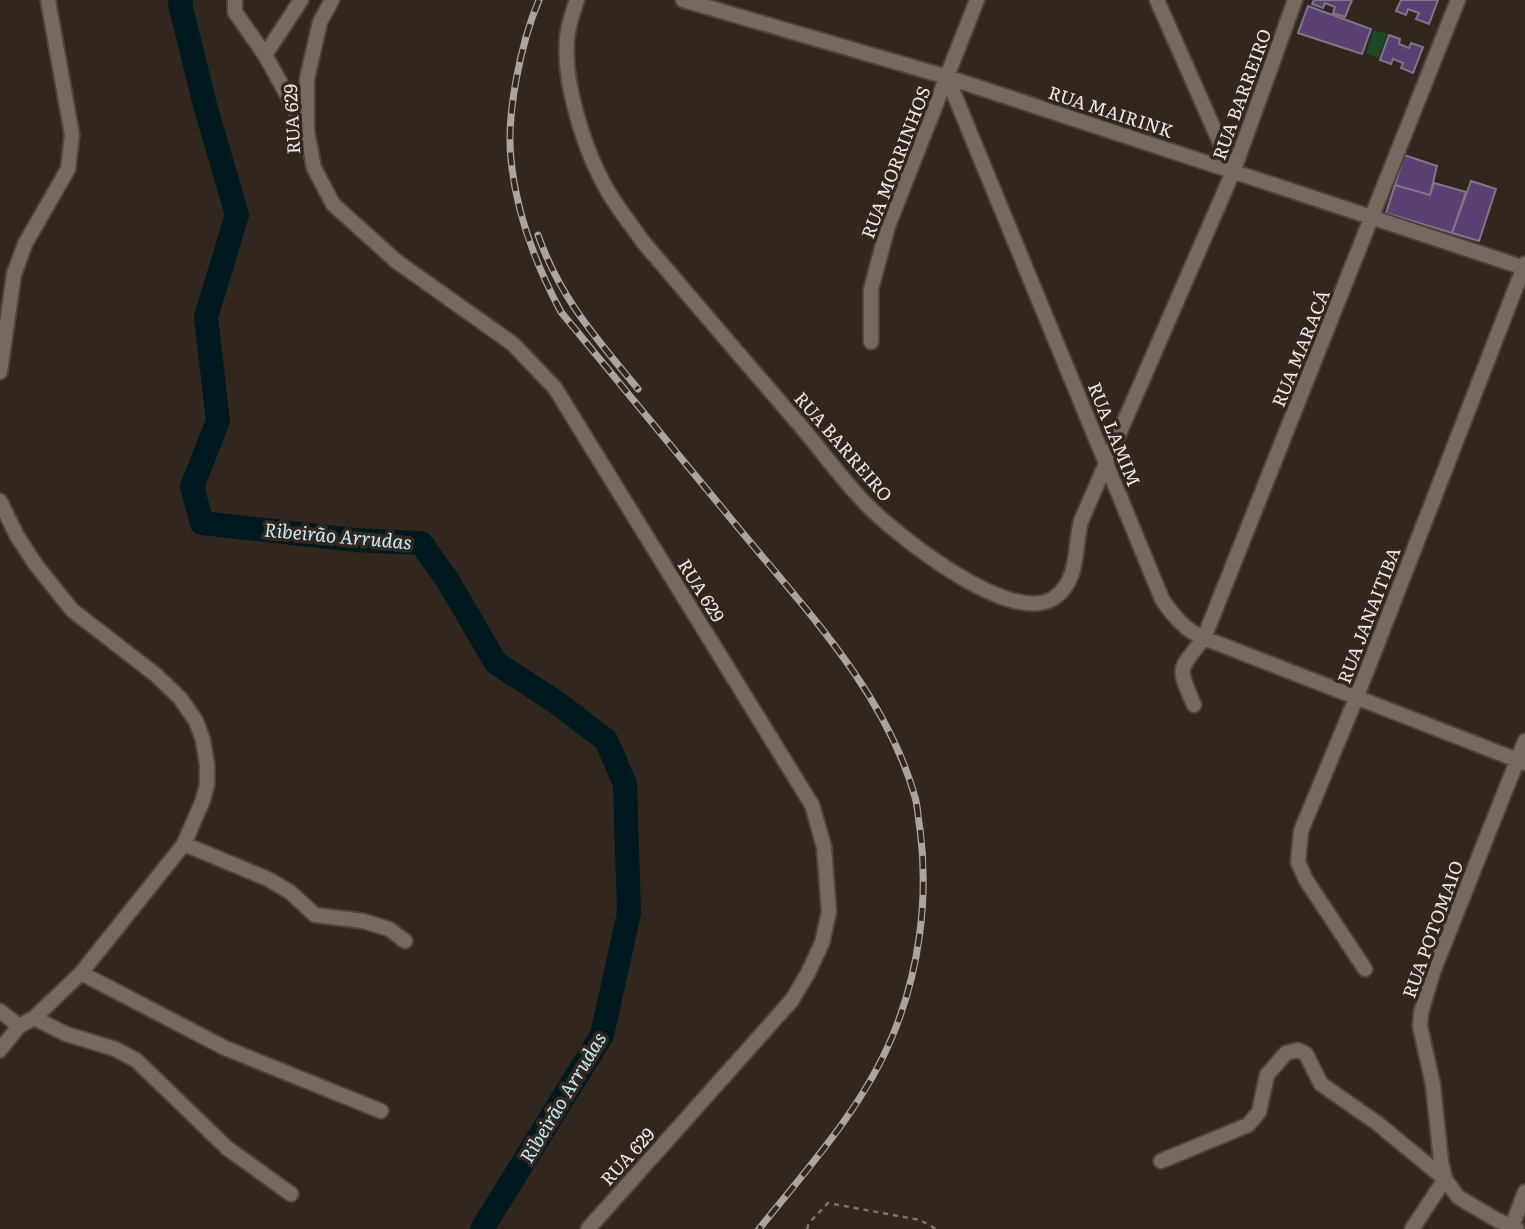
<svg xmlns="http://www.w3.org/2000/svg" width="1525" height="1229" viewBox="0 0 1525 1229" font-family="Literata,serif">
<rect width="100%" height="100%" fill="#32271f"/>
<!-- green -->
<path fill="#1b4a22" d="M1374,30l13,4 -9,24 -12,-5z"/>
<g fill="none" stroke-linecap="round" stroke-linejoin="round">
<!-- river -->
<path stroke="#00191f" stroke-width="24" d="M181,0l-1,4 25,101 32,110 -31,102 12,104 -26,66 10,36 153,17 66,3 27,38 48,82 60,39 50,38 19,44 4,129 -27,122 -120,194"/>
</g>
<!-- building -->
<path fill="#5b4073" stroke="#7d7684" stroke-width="2" d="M1314,0h38l-7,17 -12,-4 2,-6 -10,-4 -2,5 -11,-4z
M1401,0h37l-9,24 -13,-5 3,-6 -11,-4 -2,6 -10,-4z
M1308,6l63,23 -9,25 -64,-21z
M1389,35l11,4 -1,5 10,4 2,-5 12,4 -10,26 -12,-5 2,-5 -10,-4 -2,5 -11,-4z
M1404,155l33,11 -7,29 -35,-10z
M1471,181l25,8 -17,52 -27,-8z
M1434,183l32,9 -14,41 -66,-20 9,-28 35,10z"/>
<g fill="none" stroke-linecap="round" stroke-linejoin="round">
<!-- minor casing -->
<g stroke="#4d443d" stroke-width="18">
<path id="minor" d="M235,0v12l30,43 41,74
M332,0l-12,22 -13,57v52l7,37 19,36 63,57 117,83 42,44 257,417 12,42 5,65 -7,31 -14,30 -16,27 -204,229
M577,0c-3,9 -6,17 -8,26 -11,48 17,131 43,172 10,15 21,30 32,45 51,60 103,121 155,181 24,28 46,60 72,85 31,30 140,117 183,89 26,-18 20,-51 27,-77l152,-349 62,-172
M683,0l264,77 578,191
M1157,0l76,172
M265,55l36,-55
M947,77l215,522c12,18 23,31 42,39l321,125
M871,342v-53l17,-63 89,-226
M0,372l14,-98 11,-30 43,-75 4,-34 -24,-135
M0,501l17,35 19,29 36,45 84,65 24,23 16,23 7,19 4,25v19l-4,16 -19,44 -103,129 -47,45 -15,8 -19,24
M1194,705c-17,-40 -16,-33 10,-67l254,-638
M184,844l84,35 22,13 25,23 48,6 26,8 16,12
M1365,969l-59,-89 -8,-18 3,-31 56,-135 168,-432
M81,973l144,75 156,63
M0,1011l19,15
M34,1018l32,16 49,15 21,11 91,88 64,46
M1161,1161l87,-36 11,-13 8,-37 19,-22 12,-3 8,4 15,30 56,39 68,56
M1512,1226l13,-34
M1412,1229l33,-50
M1517,1229l-20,-9 -39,-23 -13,-18 -4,-18 -8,-76 -13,-59 1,-13 12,-41 92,-231"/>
</g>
<!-- path -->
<path stroke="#7d736c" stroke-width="2.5" stroke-dasharray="5 5" stroke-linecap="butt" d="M807,1229l2,-6 19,-20 92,17 16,9"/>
<!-- minor -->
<use href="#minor" stroke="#766960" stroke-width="14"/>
<!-- rail casing -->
<g stroke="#aca49e" stroke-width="7">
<path id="rail" d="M539,0c-18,42 -33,114 -28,159 5,54 25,106 50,153 60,73 120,146 180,219 66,80 145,163 174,266 3,10 3,22 5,32 9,70 -1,144 -28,208 -30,72 -85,132 -133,192
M538,235c22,63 58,103 100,154"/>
</g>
<!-- rail -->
<use href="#rail" stroke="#32271f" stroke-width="4.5" stroke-dasharray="13" stroke-linecap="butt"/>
</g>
<g text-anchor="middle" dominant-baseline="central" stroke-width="7" stroke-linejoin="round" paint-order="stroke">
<!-- street labels -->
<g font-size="18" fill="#eee7e2" stroke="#32271f">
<text transform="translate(1241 94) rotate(-70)">RUA BARREIRO</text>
<text transform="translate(1111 111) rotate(18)">RUA MAIRINK</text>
<text transform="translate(291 119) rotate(-93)">RUA 629</text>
<text transform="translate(895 162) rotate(-69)">RUA MORRINHOS</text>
<text transform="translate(1300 348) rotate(-68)">RUA MARACÁ</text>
<text transform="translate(1115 434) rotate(68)">RUA LAMIM</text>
<text transform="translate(844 446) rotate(49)">RUA BARREIRO</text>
<text transform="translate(702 590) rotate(58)">RUA 629</text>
<text transform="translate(1368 615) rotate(-69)">RUA JANAITIBA</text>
<text transform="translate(1432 929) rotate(-70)">RUA POTOMAIO</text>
<text transform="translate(627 1156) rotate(-48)">RUA 629</text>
</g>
<!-- water labels -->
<g font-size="19" font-style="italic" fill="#c1ebf7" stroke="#32271f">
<text transform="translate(338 535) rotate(5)">Ribeirão Arrudas</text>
<text transform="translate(562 1097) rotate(-59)">Ribeirão Arrudas</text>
</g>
</g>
</svg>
